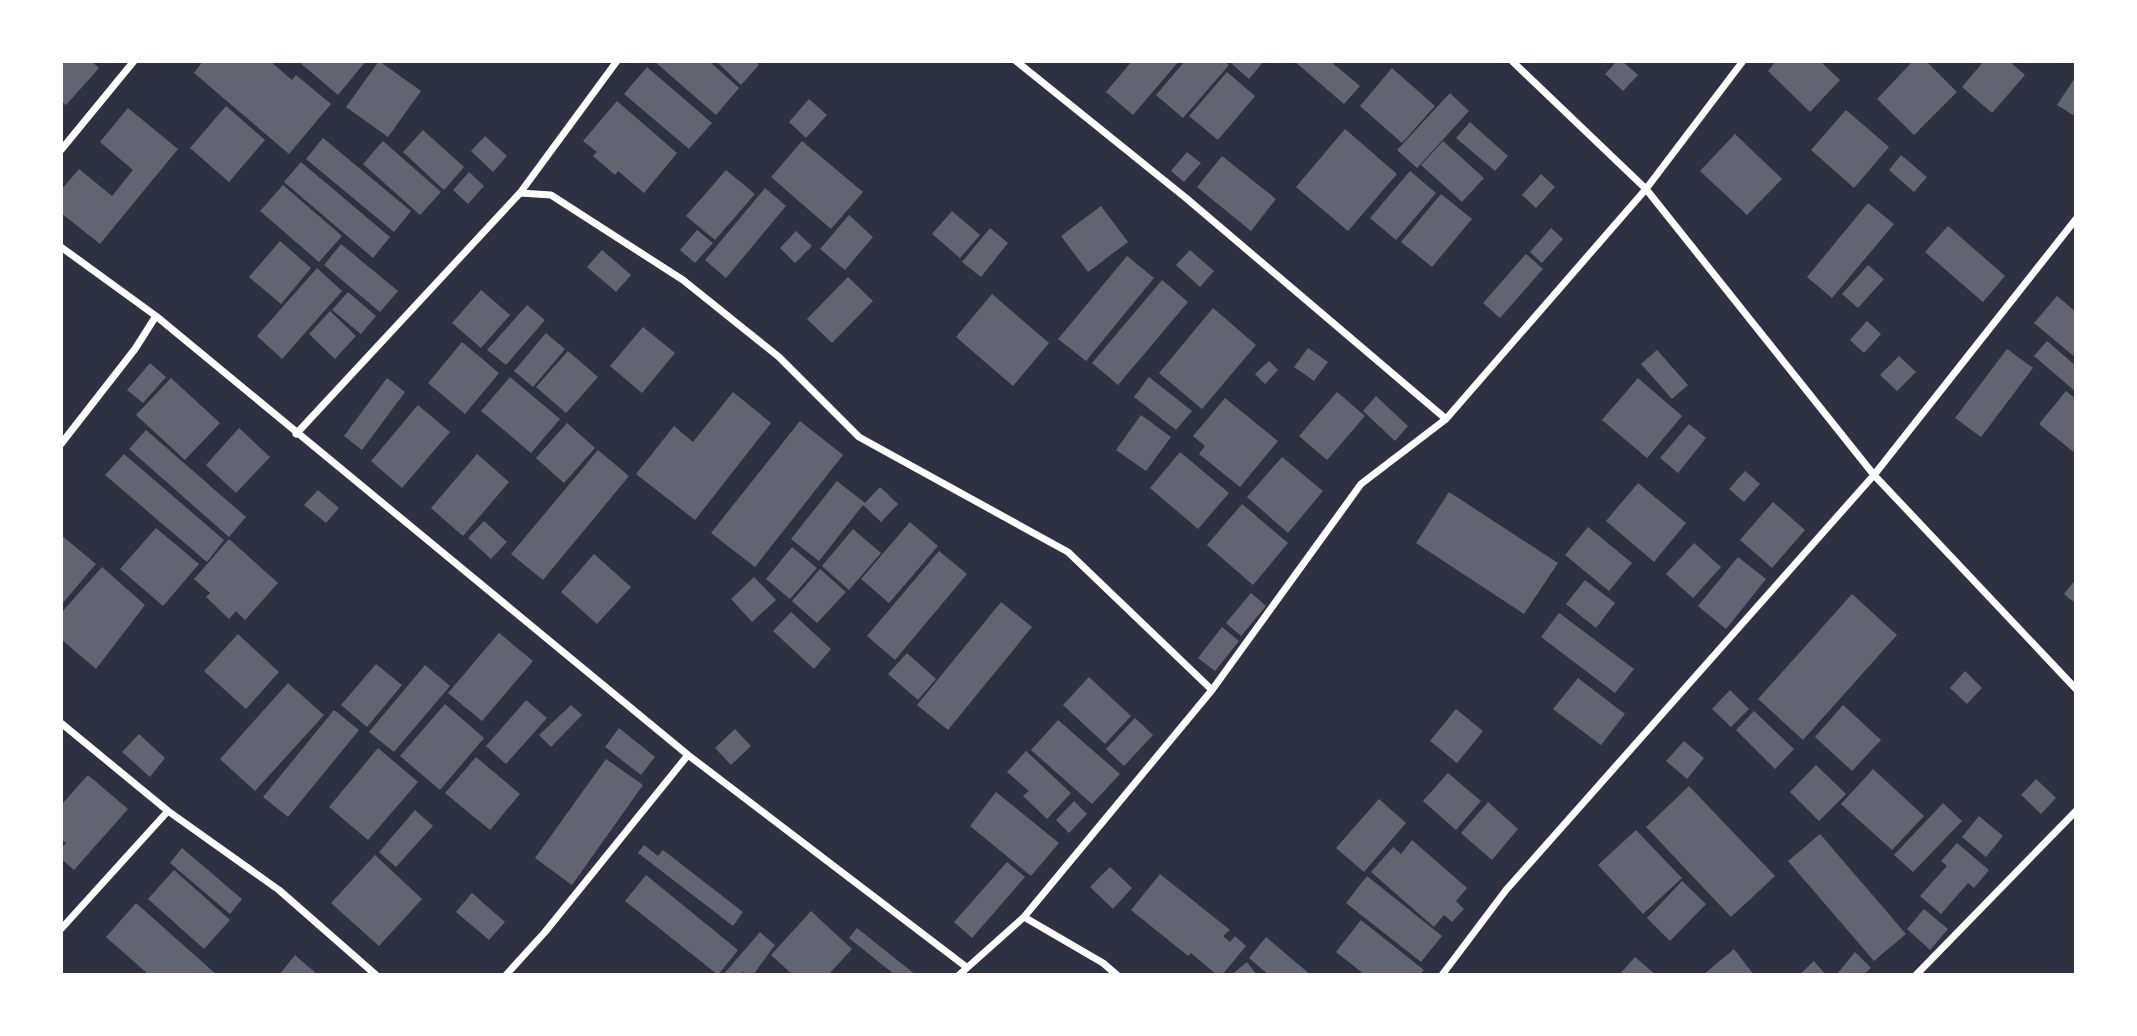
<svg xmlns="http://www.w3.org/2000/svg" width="2137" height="1036" viewBox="0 0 2137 1036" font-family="'Noto Sans',sans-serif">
<rect width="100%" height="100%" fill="#2d3142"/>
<!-- building -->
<path fill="#626471" d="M61,61h30l8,7 -33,37 -5,-4z
M203,61h67l22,19 4,-5 35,29 -42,50 -95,-81z
M298,61h68l-28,34z
M379,61l42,30 -33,46 -42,-30z
M654,61h55l30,27 -23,27z
M716,61h39l4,4 -18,20z
M1132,61h47l-46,54 -27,-23z
M1185,61h39l5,4 -46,53 -27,-23z
M1235,61h29l-15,18 -17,-15z
M1294,61h36l30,25 -16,18z
M1617,61h5l16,14 -15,16 -18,-17z
M1776,61h44l20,19 -30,32 -42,-41z
M1913,61h13l31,31 -43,43 -37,-36z
M1984,61h25l16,14 -33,38 -30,-26z
M647,67l65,56 -23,26 -65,-55z
M1392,68l43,38 -33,37 -42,-37z
M1227,72l28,24 -37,44 -29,-24z
M2076,76v41l-19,-12z
M1450,93l19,18 -52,57 -20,-18z
M809,99l18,16 -21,23 -17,-16z
M617,101l60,52 -33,40 -26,-22 -3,4 -22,-19 4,-4 -14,-11z
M226,106l39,34 -36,42 -39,-34z
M128,108l50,41 -78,95 -39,-31v-23l18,-21 33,27 21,-26 -33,-28z
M1846,110l43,37 -35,41 -43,-38z
M1470,122l38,34 -13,15 -39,-33z
M1345,129l52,45 -49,57 -52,-44z
M423,130l41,37 -20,23 -41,-38z
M1735,134l47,45 -35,36 -47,-44z
M485,136l22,20 -14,16 -22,-21z
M323,138l88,73 -17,21 -88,-73z
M383,141l58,51 -21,23 -57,-51z
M802,141l61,51 -32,37 -60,-52z
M1443,141l41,37 -22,24 -41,-37z
M1187,152l14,11 -17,19 -13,-11z
M1901,155l26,22 -13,15 -25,-22z
M1222,156l54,43 -25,32 -54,-44z
M301,162l89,75 -17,21 -89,-76z
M726,170l29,24 -40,46 -29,-24z
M1410,171l26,22 -40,47 -26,-22z
M469,172l15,14 -16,18 -15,-14z
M1541,174l14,13 -19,21 -14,-13z
M283,185l59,51 -23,26 -59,-51z
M765,188l21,18 -60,72 -21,-18z
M1441,194l31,25 -40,48 -31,-25z
M1868,203l26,21 -62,74 -25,-21z
M1101,206l27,36 -40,30 -27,-36z
M952,211l28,24 -20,23 -28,-24z
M849,215l24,22 -28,33 -25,-21z
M1948,226l57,50 -22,26 -58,-50z
M990,228l18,15 -27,34 -19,-15z
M1551,228l12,11 -21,24 -12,-11z
M697,230l16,13 -18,20 -15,-13z
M796,231l16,15 -17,17 -15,-15z
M280,241l31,27 -30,36 -32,-27z
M341,244l57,47 -18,21 -56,-47z
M602,250l29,25 -15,17 -29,-25z
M1190,250l24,21 -14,16 -24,-22z
M1526,254l17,15 -43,49 -17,-15z
M1127,256l27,22 -68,83 -28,-22z
M1868,265l16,14 -26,29 -16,-14z
M317,268l25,23 -60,68 -25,-23z
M848,277l25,24 -41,42 -25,-24z
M1162,280l26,22 -70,83 -26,-22z
M481,290l29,25 -29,33 -29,-25z
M348,292l28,24 -15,18 -29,-24z
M992,294l57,49 -36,43 -57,-49z
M2057,296l19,16v46l-42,-35z
M527,305l18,15 -39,45 -19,-15z
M1213,308l43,37 -54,64 -43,-36z
M330,311l26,25 -21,23 -26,-25z
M1867,321l14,13 -17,19 -14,-13z
M643,327l32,26 -33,40 -32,-27z
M546,333l19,16 -32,38 -19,-16z
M2047,341l29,25v26l-42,-36z
M462,342l37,31 -34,41 -37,-31z
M1308,348l20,14 -14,19 -20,-14z
M2007,349l26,19 -52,69 -26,-19z
M1657,350l31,35 -16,14 -31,-35z
M568,351l30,26 -32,36 -30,-26z
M1899,356l17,16 -19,19 -17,-16z
M1269,361l9,9 -13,14 -10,-10z
M150,363l16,14 -23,26 -16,-13z
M510,377l50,42 -29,34 -50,-42z
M1149,377l43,34 -16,19 -42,-33z
M171,378l49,45 -35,37 -49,-45z
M387,378l18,14 -43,58 -18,-14z
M1638,378l44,38 -35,42 -45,-38z
M2066,391l10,8v55l-37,-30z
M733,392l38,31 -76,97 -59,-46 38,-48 19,16z
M1337,392l28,24 -38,44 -28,-24z
M1376,396l32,30 -13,15 -32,-30z
M1225,398l53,43 -38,46 -41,-33 6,-8 -12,-10z
M418,405l32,27 -48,56 -31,-27z
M1141,415l30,22 -25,34 -30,-21z
M800,421l43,34 -88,112 -44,-34z
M567,423l28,25 -31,35 -28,-25z
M1689,424l17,14 -28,35 -18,-15z
M239,428l31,29 -34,36 -30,-28z
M146,430l100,87 -17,20 -100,-88z
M598,450l31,26 -86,104 -32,-26z
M1180,452l49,41 -31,36 -48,-41z
M124,454l100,86 -17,22 -102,-87z
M477,454l32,28 -46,54 -32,-28z
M1282,457l41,34 -35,42 -41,-36z
M1745,471l15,13 -16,18 -15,-13z
M837,481l28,22 15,-16 18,17 -17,18 -18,-17 -44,56 -28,-22z
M1638,483l48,40 -32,39 -48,-41z
M318,490l21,18 -13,15 -22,-18z
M1449,492l109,71 -34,51 -108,-71z
M1773,502l32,28 -33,38 -32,-28z
M1242,504l46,39 -35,42 -46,-40z
M484,521l23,21 -16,17 -23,-21z
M910,522l28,24 -49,57 -28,-24z
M1588,527l44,36 -23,28 -44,-36z
M156,528l43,36 -36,42 -43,-37z
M853,529l28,24 -32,37 -27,-24z
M61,535l35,29 -35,41z
M229,539l49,44 -33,37 -9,-9 -7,8 -23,-22 4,-4 -16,-14z
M1694,543l27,24 -28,31 -27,-24z
M792,547l25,21 -27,31 -24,-20z
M939,551l28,23 -72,86 -28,-24z
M594,554l37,33 -34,37 -36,-32z
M1738,557l28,22 -40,50 -28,-23z
M102,567l43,38 -49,64 -35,-30v-26z
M820,569l26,23 -29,31 -25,-22z
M754,577l22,23 -24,22 -21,-23z
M2076,579v25l-12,-10z
M1585,580l30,23 -19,25 -30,-24z
M1251,593l15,13 -25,30 -15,-13z
M1852,594l45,41 -94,105 -45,-41z
M1001,602l31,25 -84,103 -31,-25z
M791,612l40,37 -17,20 -41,-38z
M1559,613l75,56 -19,24 -74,-56z
M1222,627l17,14 -24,30 -17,-13z
M499,633l34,28 -51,60 -34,-28z
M238,634l41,38 -33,37 -42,-38z
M907,653l29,26 -18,21 -30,-26z
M376,664l26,21 -35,42 -26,-22z
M425,665l25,21 -56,66 -25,-20z
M1965,671l17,17 -15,16 -17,-16z
M1089,677l42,39 -26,28 -42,-39z
M1578,678l47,36 -24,31 -48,-36z
M288,683l36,32 -69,76 -35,-32z
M1730,690l19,19 -18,18 -19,-18z
M526,700l21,18 -41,46 -20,-18z
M445,704l39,34 -44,52 -40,-34z
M571,705l11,10 -31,32 -12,-12z
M1843,705l38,35 -29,31 -37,-34z
M1456,709l27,22 -26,32 -27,-22z
M334,710l25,20 -71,87 -25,-20z
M1754,711l40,38 -19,20 -39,-39z
M1135,718l18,17 -29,31 -18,-17z
M1058,720l62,54 -28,30 -61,-54z
M619,728l36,29 -14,18 -36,-28z
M735,729l16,17 -20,19 -16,-17z
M139,734l26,24 -15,19 -28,-25z
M1684,741l20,17 -17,21 -21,-18z
M378,748l40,34 -50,58 -39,-33z
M1026,751l45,42 -24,26 -24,-23 6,-5 -22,-19z
M476,757l44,37 -30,36 -45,-37z
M606,759l37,26 -71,100 -37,-27z
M1816,765l30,29 -27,27 -29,-29z
M1873,769l51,47 -32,34 -51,-46z
M1448,773l33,28 -25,29 -33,-29z
M88,775l40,34 -54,61 -13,-11v-11l5,-5 -5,-4v-34z
M2036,779l20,19 -15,16 -20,-19z
M1689,786l86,90 -44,41 -85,-90z
M996,792l63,51 -28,33 -61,-50z
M1379,799l27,24 -42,49 -28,-24z
M1074,801l13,13 -18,19 -13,-13z
M1488,802l30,27 -26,31 -31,-27z
M1943,803l19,18 -49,51 -19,-17z
M415,810l18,16 -37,41 -17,-15z
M1979,816l24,20 -17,21 -24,-20z
M1636,830l46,48 -39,36 -45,-49z
M1820,834l86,100 -32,27 -86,-100z
M1412,840l55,48 -11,13 8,8 -12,13 -8,-7 -10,12 -63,-55 22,-25 8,7z
M1957,843l32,27 -15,18 -6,-5 -27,31 -21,-18 27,-30 -6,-5z
M644,845l14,11 5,-6 80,62 -10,14 -95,-73z
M182,848l60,51 -12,15 -60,-51z
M375,855l47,44 -43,47 -48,-43z
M1007,862l18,15 -53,61 -18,-16z
M1110,867l22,21 -19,21 -23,-22z
M174,870l56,50 -26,29 -56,-50z
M1160,874l70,56 -7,6 7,6 5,-6 11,10 -24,29h-5l-26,-22 -3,3 -57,-46z
M646,875l92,75 -20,25 -93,-74z
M1367,876l75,60 -21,26 -75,-59z
M1682,881l24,23 -36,37 -23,-23z
M472,893l33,29 -16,18 -33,-28z
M136,903l81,72h-68l-43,-38z
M1924,909l24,20 -18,21 -23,-21z
M811,911l41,38 -24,26h-35l-22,-20z
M1361,920l63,50 -4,5h-55l-29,-23z
M857,928l59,47h-21l-46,-37z
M760,932l15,13 -22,30 -11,-3 -2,3h-17z
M1266,937l45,38h-42l-20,-17z
M1734,949l20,26h-51z
M1855,952l16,16 -8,7h-27z
M295,955l23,20h-39z
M1635,957l21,18h-37z
M1814,961l12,14h-27z
M1247,962l10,13h-26z"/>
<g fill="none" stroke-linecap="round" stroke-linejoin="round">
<!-- minor -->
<path stroke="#fff" stroke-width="7" d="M1016,61l170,137 260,221
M1512,61l134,128 228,286 202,214
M61,150l73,-89
M520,193l31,2 132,85 96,77 80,80 209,115 144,138
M61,247l95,69 532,439 277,211
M296,434l224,-241 97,-132
M61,444l74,-95 21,-33
M61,723l107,88 111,79 97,85
M1024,917l79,46 14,12
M61,929l107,-118
M506,975l39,-43 143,-177
M959,975l65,-58 188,-227 149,-206 85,-65 200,-230 97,-128
M1442,975l64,-85 368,-415 202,-256
M1916,975l160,-164"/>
</g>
<!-- border -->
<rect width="2137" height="1036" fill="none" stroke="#ffffff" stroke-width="126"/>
</svg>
